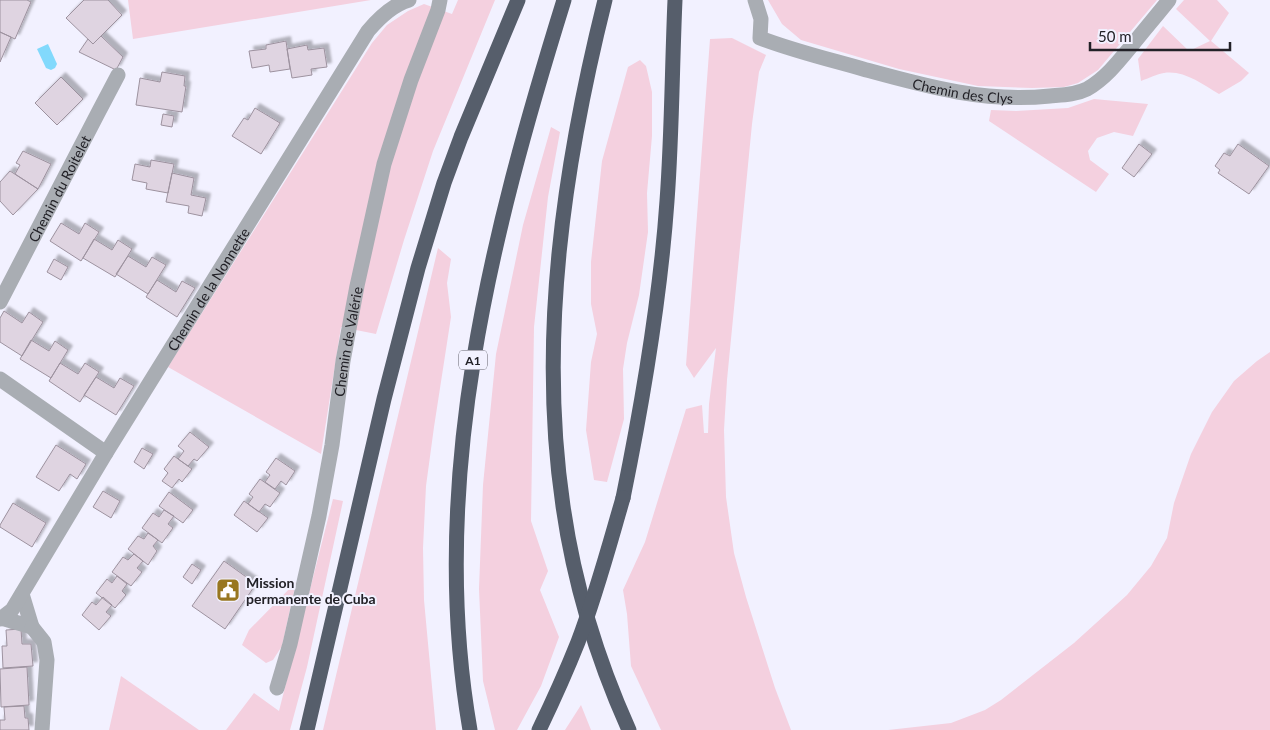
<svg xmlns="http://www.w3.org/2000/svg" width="1270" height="730" viewBox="0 0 1270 730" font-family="Lato,sans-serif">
<defs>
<filter id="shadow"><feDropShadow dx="4.5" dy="-4.5" stdDeviation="1" flood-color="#0004"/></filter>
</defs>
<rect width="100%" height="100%" fill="#f2f1ff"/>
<!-- green -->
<path fill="#f4d0df" d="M128,0h243l-238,39z
M458,0h37l-62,151 -29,89 -28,94 -35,-7 -20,127 -153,-87 204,-324 15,-18 21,-14 16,-7 28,10z
M768,0h389l-59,70 -20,13 -14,4 -32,1 -54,-2 -79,-17 -98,-29 -19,-16z
M1184,0h33l12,13 -18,28 38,32 -8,8 -22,13c-17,-10 -35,-24 -55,-21 -7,1 -15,5 -23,8l-3,-22 25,-33 26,25 21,-10 -34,-32z
M732,38l34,17 -7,17 -7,52 -25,256 -3,50 2,67 8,56 12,44 29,91 16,42h-130l-30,-64 -4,-52 -4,-24 22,-48 41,-133 16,-4 2,28h4l1,-29 7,-56 -22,30 -8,-13 24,-326z
M640,60l6,6 6,26v44l-5,57 1,39 -9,63 -12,48 -4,26 1,50 -17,63 -13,-2 -8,-50 5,-68 6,-28 -6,-30v-42l11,-101 26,-94z
M1094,99l54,5 -15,32 -19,-4 -17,6 -9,13 2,9 19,14 -13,18 -107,-71 2,-11 25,1 52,-3z
M551,127l9,5 -12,65 -14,130 -3,194 17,50 -8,19 19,47 -18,49 -24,44h-22l-12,-49 -4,-92 4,-104 13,-131 27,-129z
M438,248l13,11 -4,24 4,34 -17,110 -8,59 -3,62 1,52 12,130h-113z
M1270,352v378h-382l63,-7 34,-13 16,-10 73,-57 53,-48 24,-29 16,-28 7,-35 17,-49 21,-42 22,-31 23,-20z
M333,499l10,2 -36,166 -17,63h-64l28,-37 25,18z
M296,582l-14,64 -9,14 -7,3 -24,-18 7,-15z
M121,676l78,54h-90z
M581,705l10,25h-26z"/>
<!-- water -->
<path fill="#82d9fc" d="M48,44l9,20 -2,4 -4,2 -5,-2 -9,-19z"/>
<!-- building -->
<path fill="#dfd4e1" stroke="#9d929f" filter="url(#shadow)" d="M0,0h27l4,2 -16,37 -15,-7z
M84,0h24l14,15 -29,29 -27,-26z
M0,32l11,5 -11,25z
M101,36l22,21 -7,13 -37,-18 9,-13 5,5z
M286,41l4,28 -20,3 -1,-7 -17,3 -3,-17 17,-2v-4z
M307,45l1,5 16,-2 3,19 -16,2 1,6 -20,3 -5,-29z
M162,72l23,4 -1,10h2l-4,26 -46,-7 4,-27 20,4z
M61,77l22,22 -26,26 -22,-22z
M255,108l25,15 -19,31 -29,-18 12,-18 4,2z
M163,114l11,2 -2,11 -11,-2z
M1139,144l13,10 -18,23 -12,-9z
M1238,144l31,22 -20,28 -31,-21 2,-3 -5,-4 9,-13 6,3z
M23,151l28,13 -13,25 -23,-15 5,-9 -4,-2z
M151,160l23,4 -6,29 -22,-4 1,-6 -15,-3 3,-16 15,3z
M10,171l28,18 -25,26 -13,-14v-19z
M172,173l22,5 -3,17 15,3 -4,18 -14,-3 1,-7 -23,-4z
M61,223l18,11 6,-11 14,9 -18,29 -31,-20z
M94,239l18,11 6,-10 14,9 -17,28 -32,-19z
M128,256l18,11 6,-10 14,8 -18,29 -32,-20z
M54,259l14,8 -7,13 -14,-8z
M157,280l19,12 6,-11 13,7 -18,29 -31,-20z
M4,311l18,12 7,-11 14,10 -21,34 -22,-14v-24z
M31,340l18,11 6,-10 13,9 -17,28 -31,-19z
M60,363l18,11 7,-11 14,9 -19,30 -31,-21z
M96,377l18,11 6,-10 14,8 -18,29 -32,-20z
M190,432l19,15 -12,14 -3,-2 -6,7 -10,-7 6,-8 -6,-5z
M56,445l30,19 -9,15 -7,-5 -11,17 -23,-14z
M142,448l11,6 -9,15 -10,-7z
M174,456l18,13 -10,13 -3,-3 -7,9 -10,-7 6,-8 -4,-4z
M276,458l19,13 -9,14 -5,-4 -6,8 -10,-7 5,-7 -4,-3z
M260,479l20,14 -10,14 -5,-3 -6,8 -11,-8 5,-7 -4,-3z
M103,491l17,10 -9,17 -18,-11z
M169,492l24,18 -10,13 -24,-17z
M244,501l24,17 -11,14 -23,-17z
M13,503l33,20 -14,24 -32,-20v-2z
M164,510l10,6 -6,8 5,4 -11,15 -20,-15 11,-15 6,4z
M148,533l10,7 -5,6 4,5 -9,14 -20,-16 10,-13 6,3z
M134,554l9,7 -6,7 5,4 -11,14 -19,-14 11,-15 5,3z
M224,561l32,23 -31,45 -33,-23z
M192,564l9,6 -9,14 -9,-7z
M117,576l10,8 -5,7 4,4 -11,13 -19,-15 11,-14 5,4z
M103,597l9,8 -6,7 5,4 -12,14 -17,-15 10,-13 4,3z
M21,629l1,15h9l2,22 -30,2 -1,-22h5l-1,-16z
M27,667l2,38 -28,2 -1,-38z
M24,706l1,12h3l1,12h-29v-10h5l-1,-13z"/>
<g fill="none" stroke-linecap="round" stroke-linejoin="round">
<!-- street -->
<g stroke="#a9adb3" stroke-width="15">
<path id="s1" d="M755,0l6,19 -1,19c34,13 68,21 103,31 62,17 121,34 187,27 12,-1 25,-1 37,-7 19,-11 32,-28 46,-45 12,-15 24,-29 36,-44"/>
<path id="s2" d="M0,302l98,-189 20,-38"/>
<path d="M0,379l106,74"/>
<path d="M1,618l31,9 -10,-33"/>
<path id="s3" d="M0,619l12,-9 94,-157 262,-422c11,-13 24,-26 41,-31"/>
<path d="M32,627l12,15 3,18 -5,70"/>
<path id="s4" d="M277,688l13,-44 29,-128 13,-71 11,-84 14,-75 27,-122 27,-84 27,-70 2,-10"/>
</g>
<!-- highway -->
<path stroke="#565e6b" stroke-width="15" d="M605,0c-41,164 -67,337 -42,506 11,77 34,153 66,224
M623,498c20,-98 37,-197 44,-297 5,-67 5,-134 8,-201
M307,730l77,-331 34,-131 26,-85 17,-46 57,-137
M470,730c-43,-247 21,-495 94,-730"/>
<!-- highway-bridge -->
<path stroke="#565e6b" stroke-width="15" d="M539,730c14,-29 27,-58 39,-88 18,-47 31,-96 45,-144"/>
</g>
<!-- icons -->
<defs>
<g id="civic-square" transform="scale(1.25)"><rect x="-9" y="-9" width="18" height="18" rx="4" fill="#987720" stroke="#f2f1ff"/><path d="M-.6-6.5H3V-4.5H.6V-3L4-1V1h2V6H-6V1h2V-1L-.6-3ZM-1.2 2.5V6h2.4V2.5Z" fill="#fff"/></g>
</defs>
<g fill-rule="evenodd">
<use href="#civic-square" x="228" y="590"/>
</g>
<g text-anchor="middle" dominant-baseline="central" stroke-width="4" stroke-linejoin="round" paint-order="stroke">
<!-- shield labels -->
<rect fill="#f2f1ff" stroke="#605f68" stroke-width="1" x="459" y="350.5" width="28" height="19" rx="4"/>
<g font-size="12" font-weight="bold" fill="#222127">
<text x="473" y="360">A1</text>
</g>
<!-- street labels -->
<g font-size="14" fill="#222127" stroke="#f2f1ff">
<text stroke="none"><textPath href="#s1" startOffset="249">Chemin des Clys</textPath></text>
<text stroke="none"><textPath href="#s2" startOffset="128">Chemin du Roitelet</textPath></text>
<text stroke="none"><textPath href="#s3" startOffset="391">Chemin de la Nonnette</textPath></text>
<text stroke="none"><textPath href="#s4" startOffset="354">Chemin de Valérie</textPath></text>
</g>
<!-- poi labels -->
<g font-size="14" font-weight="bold" fill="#222127" stroke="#f2f1ff" text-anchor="start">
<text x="246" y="582">Mission<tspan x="246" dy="16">permanente de Cuba</tspan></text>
</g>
</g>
<!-- scale -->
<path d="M1090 42v8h140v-8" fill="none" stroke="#222127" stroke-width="2.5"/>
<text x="1098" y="42" font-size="15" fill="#222127" stroke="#f2f1ff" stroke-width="4" paint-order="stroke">50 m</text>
</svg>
